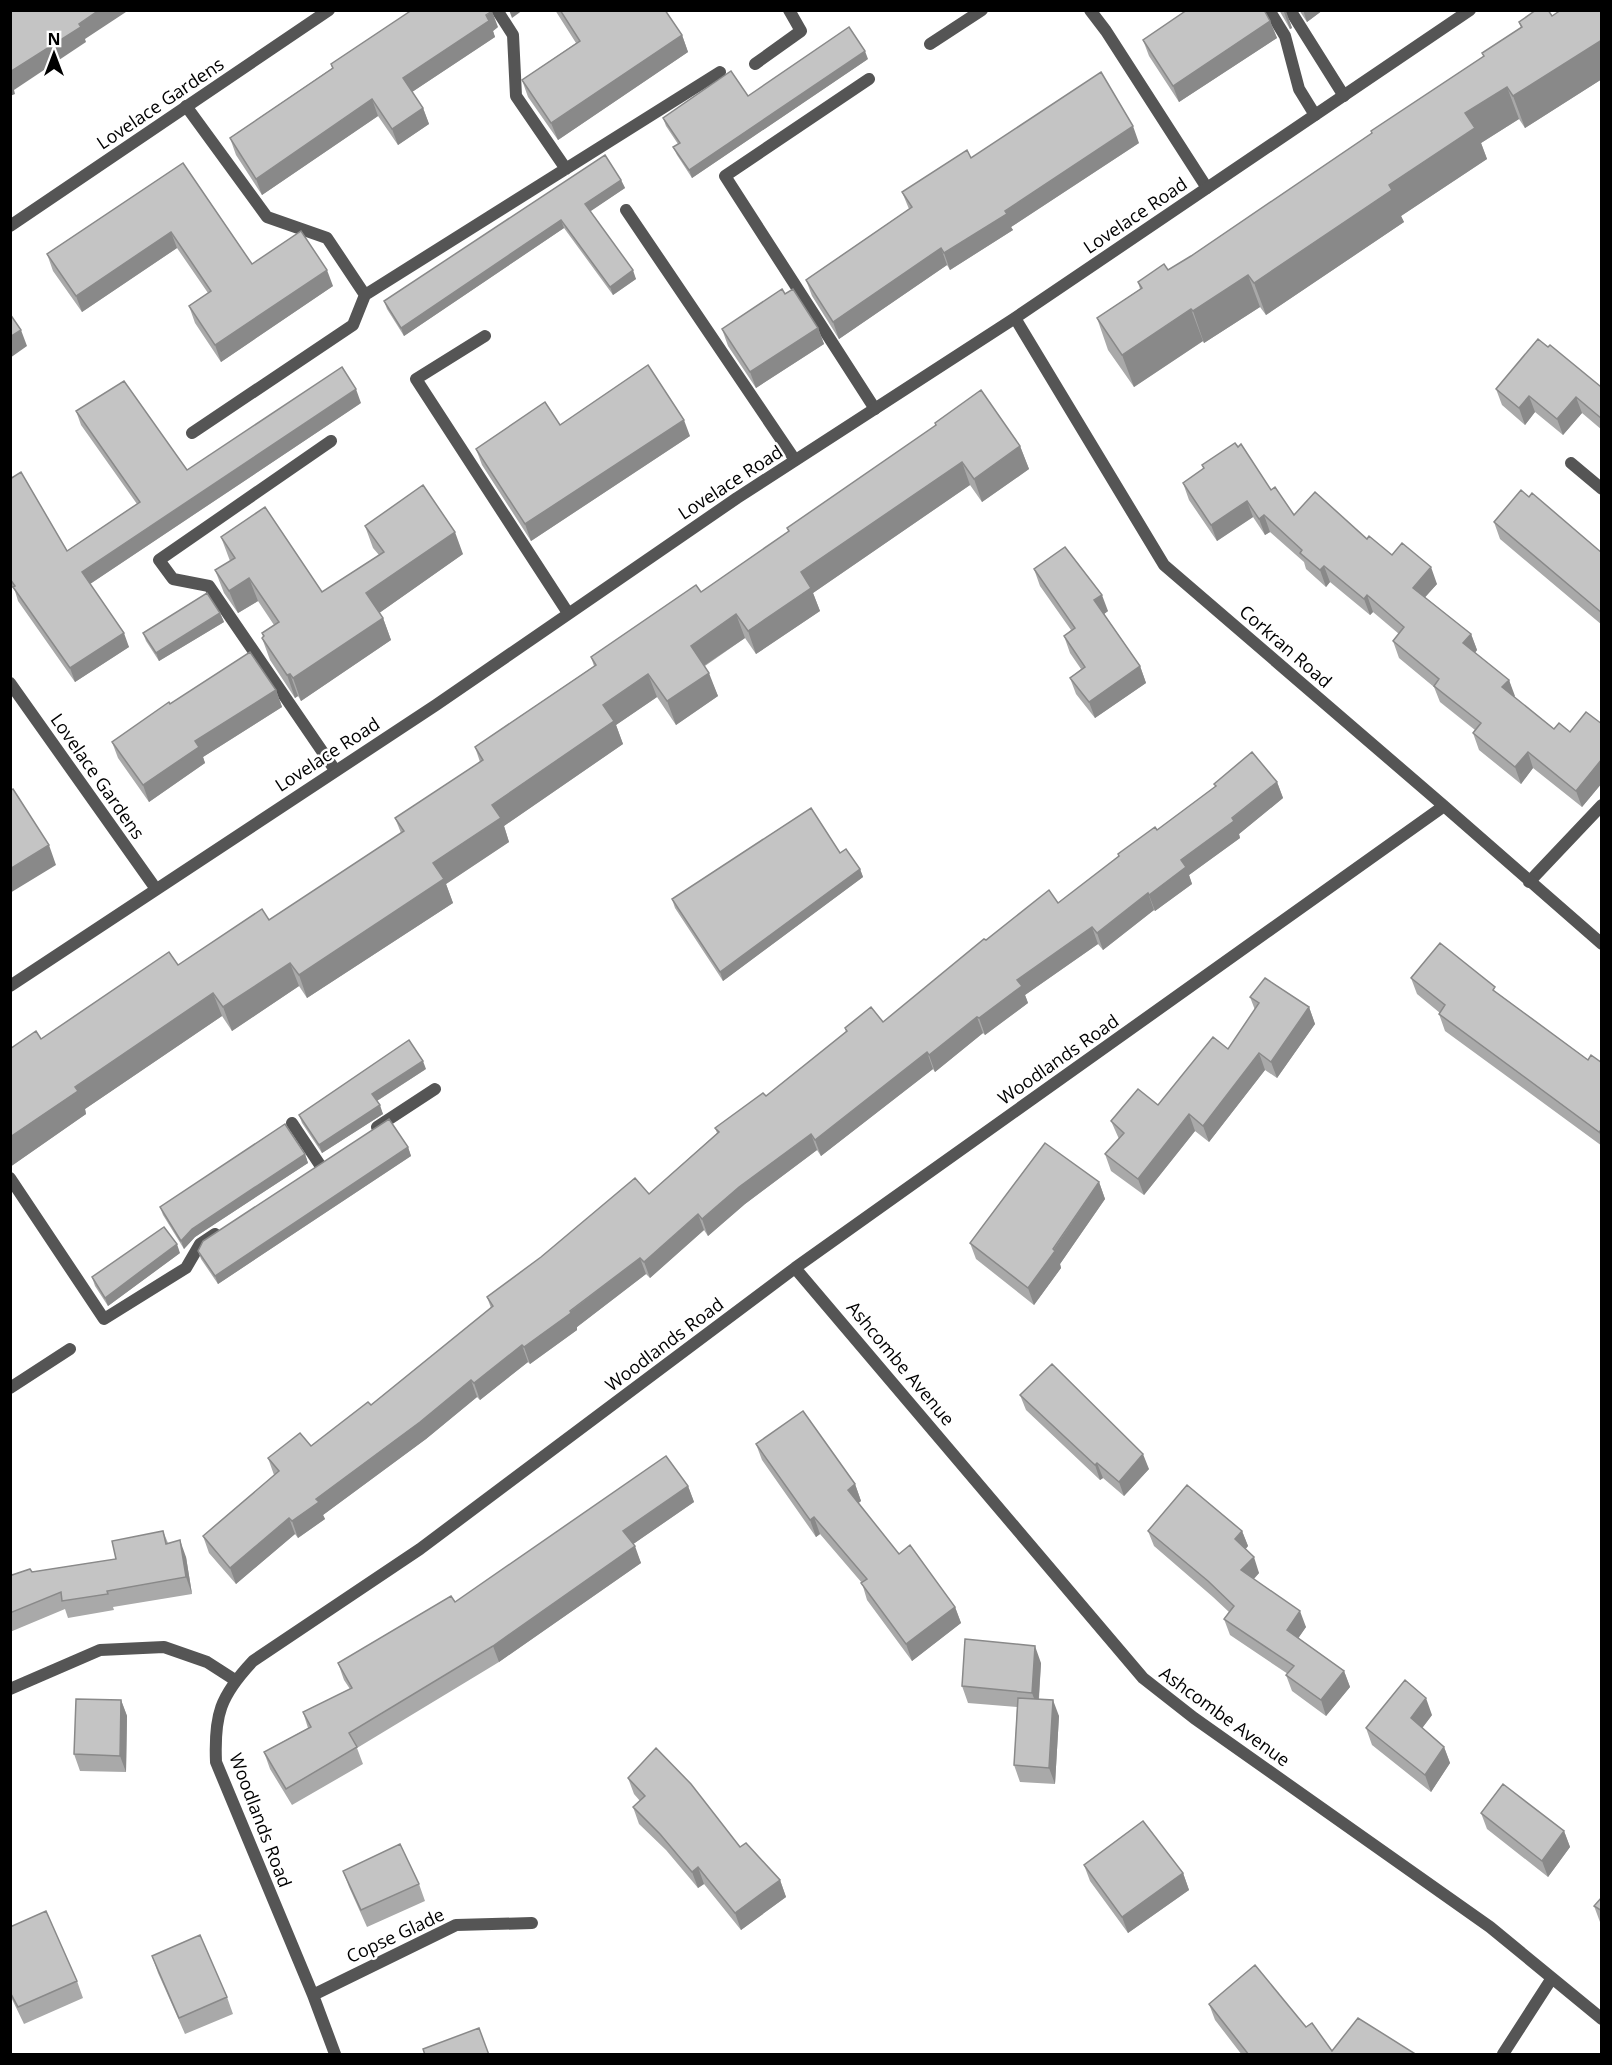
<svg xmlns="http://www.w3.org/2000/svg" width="1612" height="2065" viewBox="0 0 1612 2065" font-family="'Open Sans',sans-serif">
<rect width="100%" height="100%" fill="#fff"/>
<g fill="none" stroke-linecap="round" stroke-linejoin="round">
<!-- lane -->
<path stroke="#555" stroke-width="12" d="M497,10l16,25 3,61 50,73
M1090,10l16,21 101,157
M1269,10l16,26 14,53 16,26
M1290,10l54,86
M930,44l52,-34
M755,64l46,-33 -12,-21
M869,79l-144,97 150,233
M186,106l81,111 60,21 38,57 355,-223
M626,210l169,250
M485,336l-69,43 152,234
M192,433l161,-108 12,-30
M331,441l-172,119 14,19 36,7 126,184
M1571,463l31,26
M1529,882l73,-77
M292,1123l28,42
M377,1127l58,-38
M10,1178l94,141 82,-51 14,-24 15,-10
M10,1388l60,-39"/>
<!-- street -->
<path stroke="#555" stroke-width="12" d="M10,226l319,-216
M1015,318l149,247 280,241 158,138
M10,683l146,206
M10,986l426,-281 301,-207 278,-180 455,-308
M795,1268l348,410 51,40 296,209 112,92
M10,1689l90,-39 64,-3 43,15 28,18
M313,1995l143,-70 76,-2
M335,2054l-22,-59 -97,-233c-2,-47 4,-66 37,-101l167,-112 375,-281 649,-462
M1503,2054l49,-76"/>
</g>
<!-- wall -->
<path fill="#a9a9a9" d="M555,10h110l17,25 6,17 -130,88 -30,-43 -6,-17 54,-37z
M1279,10h6l7,18 -2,1z
M1299,10h24l-16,12z
M1602,10v69l-77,49 -6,-9 -38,24 6,16 -86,57 3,6 -138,93 -6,-8 -56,36 -1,-2 -69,46 -26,-37 -11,-32 43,-29 -2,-7 30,-12 23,-14 181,-122 -1,-3 113,-74 -2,-4 39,-25 -2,-6 33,-6z
M1270,21l7,17 -98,64 -30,-46 -6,-16z
M498,27l-5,4 2,6 -83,55 11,16 6,16 -31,21 -20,-29 -116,79 -26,-40 -6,-17 102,-70 -1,-4z
M868,59l-176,119 -15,-23 -4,-8 5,-3 -12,-18 -3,-8 85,-22z
M1139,143l-128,84 2,3 -63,40 -3,-5 -108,74 -27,-43 -6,-16 103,-71 -7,-17 69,-34z
M183,163l69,101 81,22 -112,76 -26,-39 -6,-17 19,-13 -31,-45 -95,64 -29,-41 -6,-17z
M621,180l4,8 -35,23 46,68 -23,16 -49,-67 -160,108 -17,-27 -3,-8z
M785,294l33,34 6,16 -68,44 -28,-42 -6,-17z
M1548,347l52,39 2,-2v46l-20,-17 -19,22 -28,-23 -10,13 -23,-20 -6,-16z
M361,403l-271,181 39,63 -54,35 -57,-81 -3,-10 -5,-7v-105l57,72 70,-47 -56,-79 -5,-14 111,59z
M935,423l85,23 9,23 -47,33 -12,-17 -157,108 7,18 -64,43 -11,-16 -40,28 13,30 -42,29 -19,-28 -41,28 7,19 -119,82 5,16 -63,42 7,19 -146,95 -8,-12 -67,45 -10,-15 -137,93 1,5 -76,53v-118l31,-10 137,-74 91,-45 132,-87 -6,-15 85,-56 -5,-15 119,-81 -3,-9 110,-65 88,-60 -2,-4 149,-102z
M560,425l130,11 -159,105 -49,-76 -6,-16z
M1202,465l69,25 23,25 73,24 70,45 -12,13 46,37 6,16 -2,3 34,27 5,17 40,32 16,3 32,-8v59l-20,24 -49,-39 -12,16 -42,-34 -6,-17 2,-3 -35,-28 -6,-15 -35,-29 -6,-17 6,-7 -26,-22 -3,3 -40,-33 -4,5 -20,-18 -2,-7 -34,-30 -5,3 -12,-18 -36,24 -28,-41 -6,-17 21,-14z
M1529,497l73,56v72l-102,-86 -6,-17z
M365,526l98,28 -84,59 4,5 8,22 -90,61 -3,-5 -3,2 -25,-38 -8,-22 1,-2 -1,-3 12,-8 -16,-24 -20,12 -14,-20 -9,-23 15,-9 -9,-24 101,55 57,-37 -6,-7z
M1034,569l74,42 -4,3 36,52 6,17 -51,35 -19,-24 -6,-16 11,-9 -11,-16 -6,-17 7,-6 -31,-44z
M220,613l4,9 -65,39 -13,-20 -3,-8z
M276,690l6,17 -79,50 2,6 -56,39 -31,-44 -6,-16 58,-38z
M1277,782l6,16 -44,36 1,4 -51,37 3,9 -37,27 -1,-1 -51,40 -5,-6 -73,51 3,8 -43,32 -2,-2 -48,39 -2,-3 -112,87 -4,-6 -72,54 -37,32 -4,-6 -54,48 -4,-4 -69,53v3l-47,34 -2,-2 -48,38 -3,-3 -51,42 -103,76 2,4 -27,19 -3,-4 -59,50 -27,-31 -6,-17 71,-61 -6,-17 43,-12 60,-41 120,-97 -4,-11 162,-103 68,-61 -2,-5 51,-32 80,-64 -1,-4 38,-6 103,-82 72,-37 61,-46 -1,-3 39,-24 59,-43 -2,-3z
M840,853l20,16 3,8 -140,104 -48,-73 -3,-9z
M1411,978l86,15 91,67 14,3v83l-157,-115 -6,-17 1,-1 -23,-19z
M1250,997l59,10 6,17 -38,54 -12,-8 -56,72 -14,-11 -51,64 -33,-24 -6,-17 14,-15 -8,-18 47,-16 70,-56 27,-39z
M426,1069l-49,32 6,13 -61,39 -20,-30 -3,-8z
M408,1147l3,9 -193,128 -17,-25 -3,-8z
M305,1154l3,9 -113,74 -11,12 -21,-34 -3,-8z
M1099,1182l6,17 -45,65 1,4 -27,37 -58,-46 -6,-16z
M180,1253l-72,53 -13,-20 -3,-9z
M1020,1395l129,74 -25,27 -21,-18 -3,2 -74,-70z
M756,1444l99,40 6,17 -3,2 41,51 56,53 6,16 -49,38 -45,-61 -5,-17 -42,-49 -4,3 -54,-77z
M688,1486l6,16 -61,42 8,19 -142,99 -142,86 6,16 -71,41 -22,-36 -6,-17 44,-24 -5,-16 47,-23 -6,-9 -6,-17 117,-61z
M163,1531l5,12 18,14 6,37 -79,13 1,3 -46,8 -3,-9 -55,23v-61l2,4 104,-16z
M1148,1531h94l6,15 -3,3 14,24 -5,6 52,48 -8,11 46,33 6,16 -24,29 -34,-25 -6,-16 2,-1 -58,-39 -6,-16 5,-7 -16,-15 -59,-51z
M1041,1663l-2,36 20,17 -4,68 -35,-2 -6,-17 3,-58 -49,-4 -6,-17z
M121,1700l6,16 -1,56 -46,-1 -6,-17z
M1432,1715l-10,13 22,19 6,16 -19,29 -59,-47 -6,-17z
M628,1778l112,69 40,33 6,17 -45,33 -37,-46 -6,4 -32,-38 -27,-26 -6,-17 7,-6 -6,-7z
M1481,1813l83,18 6,16 -22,30 -61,-48z
M1084,1865l99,8 6,17 -61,43 -38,-52z
M343,1871l76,13 6,17 -58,26 -18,-40z
M1602,1897v26l-2,-1 -6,-16z
M10,1927l67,54 6,17 -59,26 -14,-29z
M152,1956l75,41 6,17 -48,20 -27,-61z
M1209,2004l97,23 26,24 85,4h-175l-27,-35z"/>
<!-- shaded-wall -->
<path fill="#898989" d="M99,10h30l-44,29 1,3 -72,48 1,4 -5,2v-24z
M509,10h14l-11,8z
M1303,10h20l-16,12z
M492,11l6,16 -5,4 2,6 -86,57 -6,-16z
M1286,11l6,17 -2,1 -6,-17z
M1270,21l7,17 -98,64 -6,-16z
M682,35l6,17 -130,88 -7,-17z
M1602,40v39l-77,49 -12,-32z
M865,51l3,8 -176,119 -3,-8z
M1507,87l12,32 -38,24 6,16 -86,57 3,6 -138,93 -12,-32 135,-98 76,-72z
M372,99l6,17 -116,79 -6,-16z
M423,108l6,16 -31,21 -6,-16z
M1133,126l6,17 -128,84 2,3 -63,40 -6,-17 61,-42z
M621,180l4,8 -37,25 -3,-9z
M561,220l3,8 -160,108 -3,-8z
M171,232l6,16 -95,64 -6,-16z
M941,248l6,17 -108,74 -6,-17z
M327,270l6,16 -112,76 -6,-17z
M633,270l3,9 -23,16 -3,-8z
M1248,275l12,32 -56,36 -11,-32z
M1191,309l12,32 -69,46 -12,-32z
M818,328l6,16 -68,44 -6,-16z
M21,330l6,16 -17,12v-21z
M356,389l5,14 -274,183 -5,-14z
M1529,396l6,16 -10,13 -6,-17z
M1576,397l6,16 -19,22 -6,-16z
M684,420l6,16 -159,105 -6,-17z
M1020,446l9,23 -47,33 -8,-23z
M962,462l8,23 -157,108 7,18 -64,43 -8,-23 53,-59z
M1247,501l6,16 -36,24 -6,-16z
M1264,515l6,17 -5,3 -6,-16z
M455,532l8,22 -88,62 -9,-23z
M1324,566l6,16 -4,5 -6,-17z
M1431,567l6,17 -18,20 -6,-16z
M249,578l9,23 -20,12 -9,-22z
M1102,595l6,16 -8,6 -6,-17z
M1367,595l6,17 -3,3 -6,-16z
M220,613l4,9 -65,39 -3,-8z
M736,614l9,24 -46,31 -8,-23z
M383,618l8,22 -90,61 -8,-23z
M124,633l5,14 -54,35 -5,-14z
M1471,634l6,16 -8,10 -6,-17z
M1140,666l6,17 -51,35 -6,-16z
M709,673l9,23 -42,29 -9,-24z
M290,674l8,22 -3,2 -8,-23z
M648,674l9,23 -41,28 7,19 -119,82 5,16 -63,42 7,19 -146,95 -8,-23 134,-112 59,-58 111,-100z
M1509,680l6,16 -7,8 -6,-17z
M276,690l6,17 -79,50 2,6 -56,39 -6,-17 52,-44z
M1528,752l5,16 -12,16 -6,-17z
M1602,759v24l-20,24 -6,-16z
M1277,782l6,16 -44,36 1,4 -51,37 3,9 -37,27 -6,-16 32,-35z
M49,845l7,20 -46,28v-24z
M860,869l3,8 -140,104 -3,-9z
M1148,893l6,17 -51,40 -6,-17z
M1092,927l6,17 -73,51 3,8 -43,32 -6,-17 38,-38z
M290,963l9,23 -67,45 -9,-24z
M213,993l9,23 -137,93 1,5 -76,53v-30l65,-50z
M1309,1007l6,17 -38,54 -6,-16z
M977,1017l6,16 -48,39 -6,-17z
M927,1052l6,17 -112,87 -6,-16z
M1259,1053l6,17 -56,72 -6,-16z
M423,1061l3,8 -51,33 -3,-8z
M380,1105l3,9 -61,39 -3,-8z
M1189,1114l6,17 -51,64 -6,-16z
M1602,1129v11l-3,-8z
M811,1134l6,16 -72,54 -37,32 -6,-17 37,-32z
M408,1147l3,9 -193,128 -3,-8z
M305,1154l3,9 -113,74 -11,12 -3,-8 11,-12z
M1099,1182l6,17 -45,65 1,4 -27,37 -6,-17z
M698,1214l6,16 -54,48 -6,-16z
M177,1244l3,9 -72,53 -3,-8z
M640,1258l6,16 -69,53v3l-47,34 -6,-17z
M522,1345l6,17 -48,38 -6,-17z
M471,1380l6,17 -51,42 -103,76 2,4 -27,19 -6,-17 24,-22z
M1143,1454l6,15 -25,27 -5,-14z
M1097,1463l6,15 -3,2 -5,-15z
M855,1484l6,17 -7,6 -6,-17z
M688,1486l6,16 -65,45 -6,-16z
M814,1517l6,17 -4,3 -6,-17z
M289,1518l6,16 -59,50 -6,-16z
M1242,1531l6,15 -7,9 -6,-16z
M180,1540l6,17 6,37 -6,-17z
M635,1546l6,17 -142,99 -6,-16z
M1254,1557l5,16 -12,13 -6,-16z
M955,1607l6,16 -49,38 -6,-17z
M1300,1611l6,16 -13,19 -6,-16z
M1035,1646l6,17 -3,46 -6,-16z
M1344,1671l6,16 -24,29 -5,-16z
M1426,1698l6,17 -15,20 -6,-17z
M121,1700l6,16 -1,56 -6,-16z
M1053,1700l6,16 -4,68 -6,-16z
M1444,1747l6,16 -19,29 -6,-17z
M1564,1831l6,16 -22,30 -6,-16z
M698,1867l6,17 -6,4 -6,-16z
M1183,1873l6,17 -61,43 -6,-16z
M780,1880l6,17 -45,33 -6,-17z"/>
<!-- building -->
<path fill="#c4c4c4" stroke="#898989" stroke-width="1.5" d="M10,10h89l-20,14 2,3 -71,45z
M412,10l80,1 -6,4 3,6 -86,57 20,30 -31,21 -20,-30 -116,80 -26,-41 103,-70 -2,-4z
M560,10h105l17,25 -131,88 -29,-43 58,-39z
M1187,10h77l6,11 -97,65 -30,-46z
M1536,10h12l4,6 9,-6h41v30l-89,56 -6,-9 -42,26 10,15 -86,57 3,5 -138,93 -6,-8 -55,36 -2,-2 -69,46 -25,-37 45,-30 -4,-6 26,-18 4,6 23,-14 181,-123 -1,-2 113,-75 -2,-3 40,-26 -3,-5z
M849,27l16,24 -176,119 -16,-23 7,-4 -17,-25 68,-47 17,25z
M1101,72l32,54 -128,85 2,3 -63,39 -3,-5 -108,74 -27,-42 106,-73 -10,-15 65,-42 4,8z
M605,155l16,25 -36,24 48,66 -23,17 -49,-67 -160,108 -17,-27z
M183,163l69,101 49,-33 26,39 -112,75 -26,-39 22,-15 -40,-59 -95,64 -29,-42z
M782,289l3,5 8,-5 25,39 -68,44 -28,-43z
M10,314l11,16 -11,7z
M1538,339l10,8 2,-2 50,41 2,-2v35l-26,-22 -19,22 -28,-23 -10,12 -23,-19z
M648,365l36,55 -159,104 -49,-75 69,-47 15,23z
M342,367l14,22 -274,183 42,61 -54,35 -57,-81 2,-1 -5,-7v-100l11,-7 46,79 73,-49 -64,-91 48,-30 63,89z
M981,390l39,56 -46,33 -12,-17 -161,110 10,16 -63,43 -12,-17 -45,32 18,27 -42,28 -19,-27 -45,31 11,16 -122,84 9,13 -68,45 11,16 -145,96 -9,-12 -67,44 -10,-14 -138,94 3,4 -68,46v-88l26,-18 5,8 128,-87 9,13 84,-56 7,11 135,-89 -9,-13 88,-58 -8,-13 121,-82 -5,-8 105,-72 5,7 88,-61 -2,-3 149,-103 -1,-2z
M1235,443l3,4 3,-3 30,46 4,-3 19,28 21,-23 52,47 2,-3 23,19 10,-12 29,24 -18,21 58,46 -8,9 46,37 -7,7 52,42 5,-6 11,9 16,-20 16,12v35l-26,32 -48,-39 -13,15 -42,-34 8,-10 -47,-37 5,-7 -46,-38 11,-14 -37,-32 -3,4 -40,-33 -4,4 -20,-17 2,-3 -38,-35 -5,4 -12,-18 -36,24 -28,-42 21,-15 -2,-3z
M423,485l32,47 -89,61 17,25 -90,60 -3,-4 -3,1 -25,-37 2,-2 -2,-3 17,-11 -30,-44 -20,13 -14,-21 20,-12 -14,-21 44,-30 57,85 62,-40 -19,-26z
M1521,490l8,7 3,-4 70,60v60l-108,-91z
M1065,547l37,48 -8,5 46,66 -51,36 -19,-24 15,-11 -21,-31 11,-8 -41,-59z
M207,593l13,20 -64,40 -13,-20z
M250,652l26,38 -81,51 4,6 -56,38 -31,-43 57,-40 1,2z
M1252,752l25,30 -45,36 2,3 -53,39 5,7 -37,28 -1,-2 -51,40 -5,-6 -75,53 5,6 -43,32 -2,-1 -48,38 -2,-3 -112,88 -4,-6 -72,53 -37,32 -4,-5 -54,48 -4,-4 -70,53 1,2 -47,34 -2,-2 -48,38 -3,-3 -51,42 -104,77 3,3 -27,19 -3,-3 -59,50 -27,-32 76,-65 -11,-13 32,-25 11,13 57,-44 3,3 122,-99 -6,-9 54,-40 94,-79 14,16 70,-62 -4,-4 48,-35 3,3 81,-65 -2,-3 26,-21 12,15 101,-83 2,1 63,-50 9,13 61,-47 -1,-2 37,-27 2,3 59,-44 -2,-2z
M13,789l36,56 -39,24v-78z
M811,808l29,45 6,-4 14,20 -140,103 -48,-73z
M1440,943l55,44 -2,3 95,70 3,-5 11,8v66l-3,3 -160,-118 6,-9 -34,-27z
M1265,978l44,29 -38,55 -12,-9 -56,73 -14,-12 -51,65 -33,-25 19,-21 -13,-12 27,-32 20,16 55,-68 15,12 31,-46 -9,-6z
M409,1040l14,21 -51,33 8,11 -61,40 -20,-30z
M389,1119l19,28 -193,129 -17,-25 5,-10z
M285,1124l20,30 -113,75 -11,12 -21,-34z
M1045,1143l54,39 -46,67 2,2 -27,37 -58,-45z
M164,1227l13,17 -72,54 -13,-21z
M1052,1364l91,90 -24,28 -22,-19 -2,2 -75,-70z
M803,1411l52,73 -7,6 51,64 11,-9 45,62 -49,37 -45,-61 6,-4 -53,-62 -4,3 -54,-76z
M666,1456l22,30 -65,45 12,15 -142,100 -144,87 8,14 -71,42 -22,-37 47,-25 -8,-15 49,-24 -14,-25 113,-67 4,6z
M1187,1485l55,46 -7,8 19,18 -13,13 59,41 -13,19 57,41 -23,29 -35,-25 8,-9 -70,-47 10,-13 -26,-25 -60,-50z
M163,1531l3,13 14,-4 6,37 -79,14 1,3 -46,7 -1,-9 -51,21v-42l2,4 18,-6 2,3 84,-13 -4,-18z
M965,1639l70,7 -3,47 -70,-7z
M1405,1680l21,18 -15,20 33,29 -19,28 -59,-47z
M1018,1698l35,2 -4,68 -35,-3z
M76,1699l45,1 -1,56 -46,-2z
M656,1748l35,36 49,63 6,-4 34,37 -45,33 -37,-46 -6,5 -32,-38 -27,-27 12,-11 -17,-18z
M1503,1784l61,47 -22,30 -61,-48z
M1143,1821l40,52 -61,44 -38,-52z
M400,1844l19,40 -58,26 -18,-39z
M1602,1897v14l-8,-5z
M46,1911l31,70 -59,26 -8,-15v-65z
M200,1935l27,62 -48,21 -27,-62z
M1255,1965l51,62 6,-4 20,28 26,-33 59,37h-168l-40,-51z
M479,2028l10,27h-64l-2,-6z"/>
<g text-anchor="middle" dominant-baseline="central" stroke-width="5" stroke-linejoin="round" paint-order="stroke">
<!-- street labels -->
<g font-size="18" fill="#000" stroke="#fff">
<text transform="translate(160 103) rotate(-34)">Lovelace Gardens</text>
<text transform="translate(1135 215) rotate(-34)">Lovelace Road</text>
<text transform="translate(730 482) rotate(-33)">Lovelace Road</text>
<text transform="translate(1286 646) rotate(41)">Corkran Road</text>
<text transform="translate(327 754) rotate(-33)">Lovelace Road</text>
<text transform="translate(98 776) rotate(55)">Lovelace Gardens</text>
<text transform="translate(1058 1059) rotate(-35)">Woodlands Road</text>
<text transform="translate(664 1344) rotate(-37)">Woodlands Road</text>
<text transform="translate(901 1363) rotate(50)">Ashcombe Avenue</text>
<text transform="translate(1225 1716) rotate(36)">Ashcombe Avenue</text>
<text transform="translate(261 1820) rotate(69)">Woodlands Road</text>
<text transform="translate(395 1935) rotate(-25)">Copse Glade</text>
</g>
</g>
<!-- border -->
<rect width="1612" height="2065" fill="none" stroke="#000000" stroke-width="24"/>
<!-- north arrow -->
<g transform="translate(54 54)" stroke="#ffffff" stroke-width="4.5" paint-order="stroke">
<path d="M0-4.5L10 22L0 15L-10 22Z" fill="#000000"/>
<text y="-9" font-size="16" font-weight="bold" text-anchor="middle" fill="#000000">N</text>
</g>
</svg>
